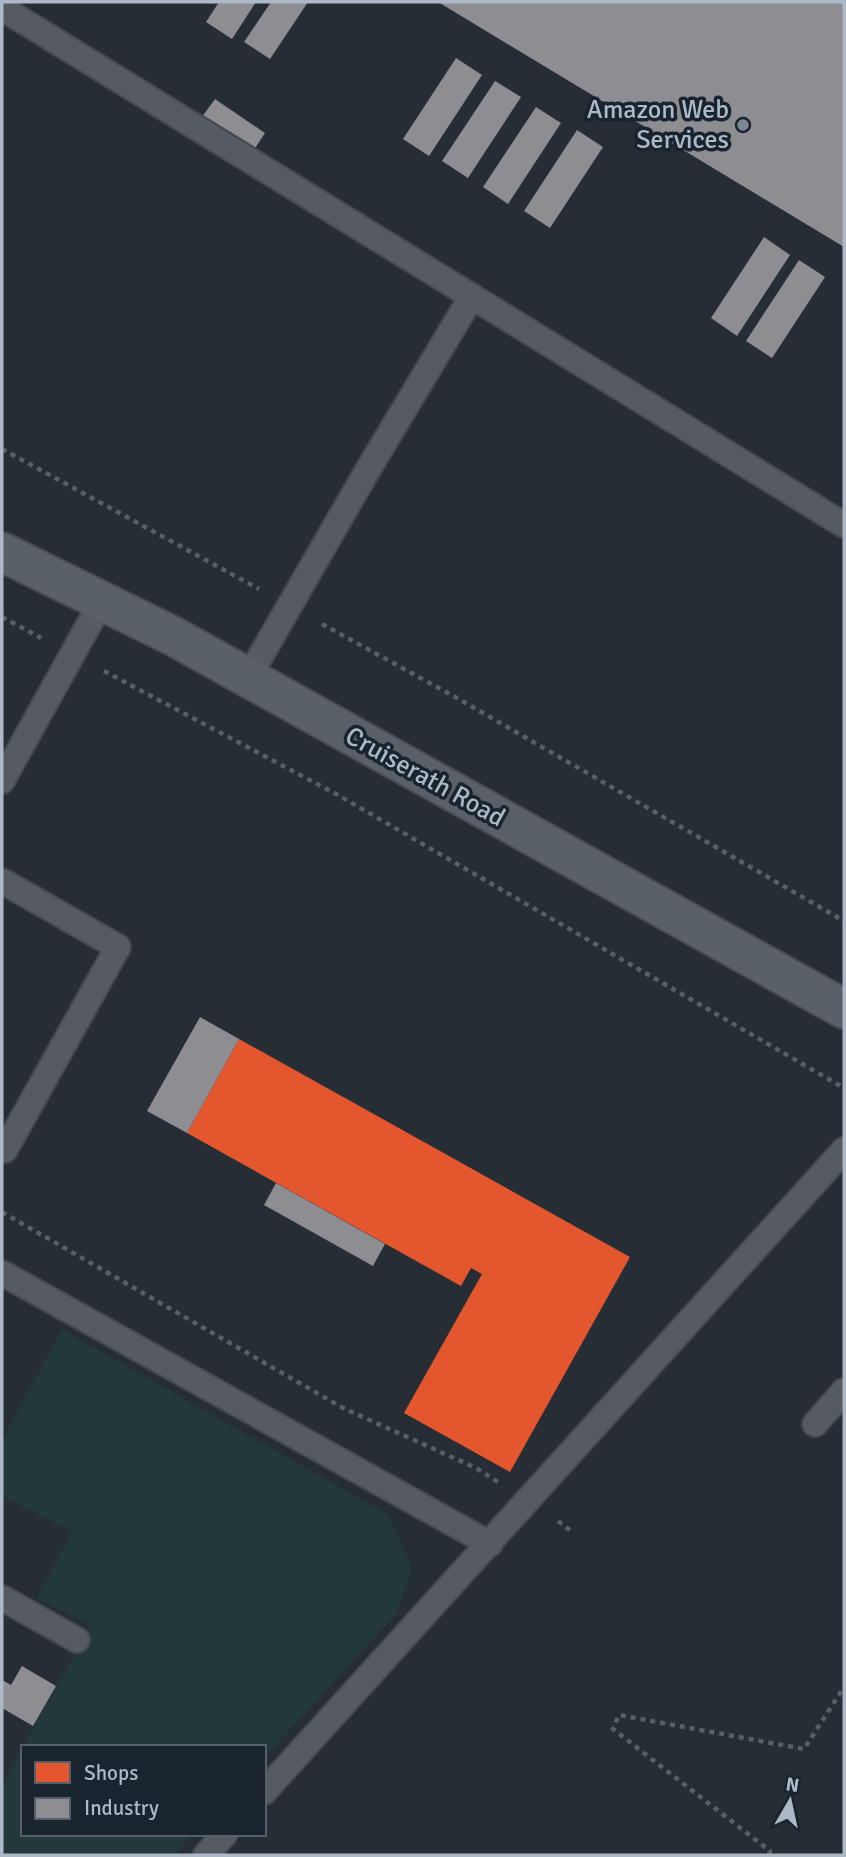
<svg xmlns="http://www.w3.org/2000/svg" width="846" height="1857" viewBox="0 0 846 1857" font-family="Signika,sans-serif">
<rect width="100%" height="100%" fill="#262d34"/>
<!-- green -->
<path fill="#23383a" d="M62,1329l326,186 24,53 -15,45 -133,145v-11h-241l67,-122 -54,-26 36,-68 -70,-35v-56z
M23,1747v87h171l-19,21h-173v-70z"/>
<!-- shops -->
<path fill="#e4572e" d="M239,1039l391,218 -120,215 -106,-59 78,-139 -11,-6 -10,18 -274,-153z"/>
<!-- industry -->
<path fill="#8d8d92" d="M219,2h37l-24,37 -26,-17z
M271,2h37l-38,57 -26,-17z
M438,2h406v245z
M456,58l26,17 -53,81 -26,-17z
M495,81l26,16 -53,81 -26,-17z
M215,99l50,34 -15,23 -51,-35z
M536,107l25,16 -53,81 -25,-17z
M577,130l26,17 -53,81 -26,-17z
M764,237l26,18 -53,81 -26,-18z
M799,260l26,17 -53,81 -26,-17z
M200,1017l39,22 -52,94 -40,-22z
M276,1183l109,61 -12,22 -109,-61z
M22,1666l34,20 -23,40 -31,-18v-28l9,5z"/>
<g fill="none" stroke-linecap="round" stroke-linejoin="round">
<!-- service casing -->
<g stroke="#44494f" stroke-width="28">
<path id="service" d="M2,8l842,517
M248,678l118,-205 106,-177
M2,781l100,-180
M2,881l116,66 -113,203
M2,1273l488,271
M815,1424l29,-33
M2,1598l75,42
M264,1792l580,-642
M206,1855l19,-21"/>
</g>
<!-- secondary casing -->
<g stroke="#44494f" stroke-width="42">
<path id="secondary" d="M2,552l171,84 671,373"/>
</g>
<!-- path -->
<path stroke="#585f65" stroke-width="4.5" stroke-dasharray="5 5" stroke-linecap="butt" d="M2,449l257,140
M2,617l39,21
M322,624l135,74 387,223
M104,671l234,124 506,293
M2,1212l341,196 133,60 22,14
M558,1521l13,10
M769,1855l1,-4 -157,-122 6,-14 185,34 40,-62"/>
<!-- service -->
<use href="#service" stroke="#565b62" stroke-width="24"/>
<!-- secondary -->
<use href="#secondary" stroke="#596068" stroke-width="38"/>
</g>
<!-- markers -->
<circle fill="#7e8894" stroke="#19242f" stroke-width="2.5" cx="743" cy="125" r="7"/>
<g text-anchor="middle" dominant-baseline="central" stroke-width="7" stroke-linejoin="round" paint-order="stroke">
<!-- poi labels -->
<g font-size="26" fill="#aeb9c7" stroke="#19242f" text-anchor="end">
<text x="729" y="110">Amazon Web<tspan x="729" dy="30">Services</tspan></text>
</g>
<!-- street labels -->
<g font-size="26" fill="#aeb9c7" stroke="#19242f">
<text transform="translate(425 777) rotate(29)">Cruiserath Road</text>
</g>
</g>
<!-- border -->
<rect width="846" height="1857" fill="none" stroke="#aeb9c7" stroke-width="7"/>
<!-- legend -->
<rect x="21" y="1745" width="245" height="91" fill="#19242f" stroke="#55606c" stroke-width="2"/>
<rect x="35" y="1762" width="35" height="21" fill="#e4572e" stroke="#55606c" stroke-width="2"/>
<text x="84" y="1780" font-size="21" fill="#aeb9c7">Shops</text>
<rect x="35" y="1798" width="35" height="21" fill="#8d8d92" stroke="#55606c" stroke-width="2"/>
<text x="84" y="1815" font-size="21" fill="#aeb9c7">Industry</text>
<!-- north arrow -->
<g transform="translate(790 1801) rotate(9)" stroke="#19242f" stroke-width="5" paint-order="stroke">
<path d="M0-5L12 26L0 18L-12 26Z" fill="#aeb9c7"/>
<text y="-10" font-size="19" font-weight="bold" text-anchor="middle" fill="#aeb9c7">N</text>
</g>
</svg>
